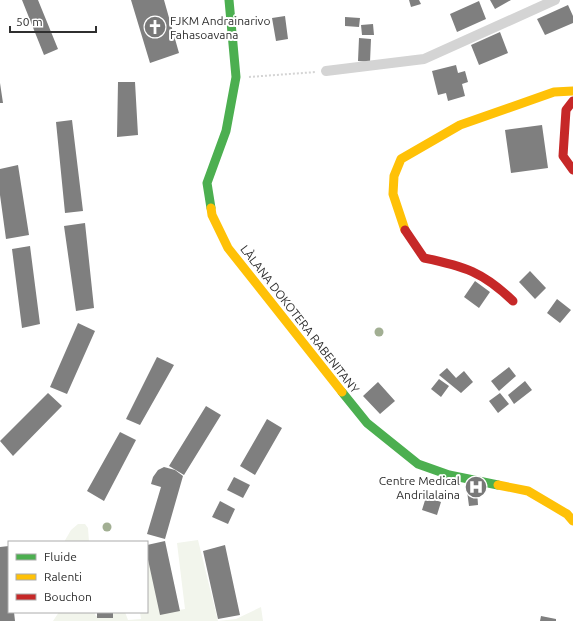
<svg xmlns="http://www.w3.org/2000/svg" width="573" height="621" viewBox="0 0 573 621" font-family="Ubuntu,sans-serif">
<rect width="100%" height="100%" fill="#fff"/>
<!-- green -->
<path fill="#f2f5ec" d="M78,524h7l3,4 1,14h-25l7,-12z
M198,540l20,81 18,-2 25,-12 2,14h-210l6,-9h35l2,4 29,-4 3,8 13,-1 -1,-7h7v-53l8,-1 10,54 20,-3 -8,-66z"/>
<!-- building -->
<path fill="#7f7f7f" d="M22,0h16l20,49 -14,6z
M131,0h33l15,53 -29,10z
M409,0h10l2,4 -10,3z
M490,0h21l-16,9z
M479,1l7,18 -29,13 -7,-18z
M568,5l5,11v7l-28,12 -8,-16z
M285,16l3,23 -12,2 -4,-23z
M345,17l15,1 -1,9 -14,-1z
M373,24l1,11h-12l-1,-10z
M500,32l8,21 -29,12 -8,-20z
M359,38l12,1 -1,23 -12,-1z
M456,65l2,8 7,-2 3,11 -6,2 3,12 -17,5 -2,-8 -8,2 -6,-24z
M118,82h17l3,53 -21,2z
M0,83l3,20h-3z
M72,120l11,91 -18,2 -9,-91z
M542,125l6,43 -37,5 -6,-43z
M18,165l11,70 -23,4 -6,-44v-26z
M85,223l9,85 -18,3 -12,-85z
M30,246l10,78 -18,4 -10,-79z
M530,271l16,17 -11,11 -16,-17z
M475,281l15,11 -11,16 -15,-11z
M557,299l14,11 -11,13 -13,-10z
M78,323l17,8 -28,63 -17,-7z
M157,357l17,8 -34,60 -14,-6z
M509,367l7,9 -17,15 -8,-10z
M447,368l9,10 8,-7 9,11 -12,11 -22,-18z
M439,379l10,7 -8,11 -10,-8z
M525,381l7,9 -18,14 -6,-9z
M378,382l17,19 -15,13 -17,-18z
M48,393l14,13 -49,50 -13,-15z
M500,393l9,11 -11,9 -9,-12z
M206,406l15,9 -37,60 -15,-9z
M267,419l15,9 -27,47 -15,-9z
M120,432l16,8 -32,61 -17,-10z
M164,467l11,3 8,6 -18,63 -18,-5 14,-47 -10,-3 2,-7 5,-7z
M234,477l16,8 -7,13 -16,-8z
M477,490l1,15 -9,1 -2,-15z
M426,497l15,5 -4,13 -15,-5z
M220,501l15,8 -7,15 -16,-7z
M165,541l15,70 -20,4 -13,-60v-10z
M225,545l15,70 -22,4 -15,-68z
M9,546v66h5l1,9h-15v-74z
M97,612h16v6h-16z
M541,616l15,3v2h-16z"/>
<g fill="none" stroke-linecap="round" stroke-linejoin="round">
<!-- path -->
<path stroke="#d4d4d4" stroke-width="2" stroke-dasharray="2 2" stroke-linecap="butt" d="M249,77l67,-5"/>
<!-- street -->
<path stroke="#d4d4d4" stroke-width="10" d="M326,71l98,-12 131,-59"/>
<!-- fast -->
<path stroke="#4caf50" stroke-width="9" d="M211,208l-4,-25 19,-52 10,-54 -7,-77
M342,392l25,31 51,41 31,11 49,10"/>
<!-- slow -->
<path stroke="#ffc107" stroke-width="9" d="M211,208l1,7 16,33 114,144
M405,230l-12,-36 1,-18 7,-17 59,-34 94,-33 19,-1
M498,485l30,6 39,23 6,7"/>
<!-- jam -->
<path stroke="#c62828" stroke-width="9" d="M573,101l-7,9 -3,46 10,14
M405,230l19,28c40,8 59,14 89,43"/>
</g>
<!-- trees -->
<g fill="#a2af93">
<circle cx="379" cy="332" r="4.5"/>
<circle cx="107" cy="527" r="4.5"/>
</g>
<!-- icons -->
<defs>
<g id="church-disc" transform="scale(1.15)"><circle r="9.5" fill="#787878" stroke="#fff"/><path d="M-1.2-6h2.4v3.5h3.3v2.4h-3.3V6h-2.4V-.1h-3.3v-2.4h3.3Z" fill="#fff"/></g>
<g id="hospital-disc" transform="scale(1.15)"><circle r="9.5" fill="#787878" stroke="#fff"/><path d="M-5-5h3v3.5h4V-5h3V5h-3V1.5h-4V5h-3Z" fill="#fff"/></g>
</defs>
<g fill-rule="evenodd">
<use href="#church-disc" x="155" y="27"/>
<use href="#hospital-disc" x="476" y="487"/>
</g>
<g text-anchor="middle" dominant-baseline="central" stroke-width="4" stroke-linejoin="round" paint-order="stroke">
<!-- poi labels -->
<g font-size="12" fill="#2f2f2f" stroke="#fff" text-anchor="start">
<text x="170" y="20">FJKM Andrainarivo<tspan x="170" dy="14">Fahasoavana</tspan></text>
<text x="460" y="480" text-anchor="end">Centre Medical<tspan x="460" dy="14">Andrilalaina</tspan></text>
</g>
<!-- street labels -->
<g font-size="12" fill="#2f2f2f" stroke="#fff">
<text transform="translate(300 319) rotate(52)">LÀLANA DOKOTERA RABENITANY</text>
</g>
</g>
<!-- legend -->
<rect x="8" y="541" width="140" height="72" fill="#ffffff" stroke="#acacac"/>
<rect x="16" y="554" width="20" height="6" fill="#4caf50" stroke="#acacac"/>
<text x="44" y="561" font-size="12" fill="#2f2f2f">Fluide</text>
<rect x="16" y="574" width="20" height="6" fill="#ffc107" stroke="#acacac"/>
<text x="44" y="581" font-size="12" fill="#2f2f2f">Ralenti</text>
<rect x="16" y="594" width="20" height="6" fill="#c62828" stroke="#acacac"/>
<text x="44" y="601" font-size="12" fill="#2f2f2f">Bouchon</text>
<!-- scale -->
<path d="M10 26v6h86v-6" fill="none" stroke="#2f2f2f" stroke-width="2"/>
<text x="16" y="26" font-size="12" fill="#2f2f2f" stroke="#ffffff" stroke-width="3" paint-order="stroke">50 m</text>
</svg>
